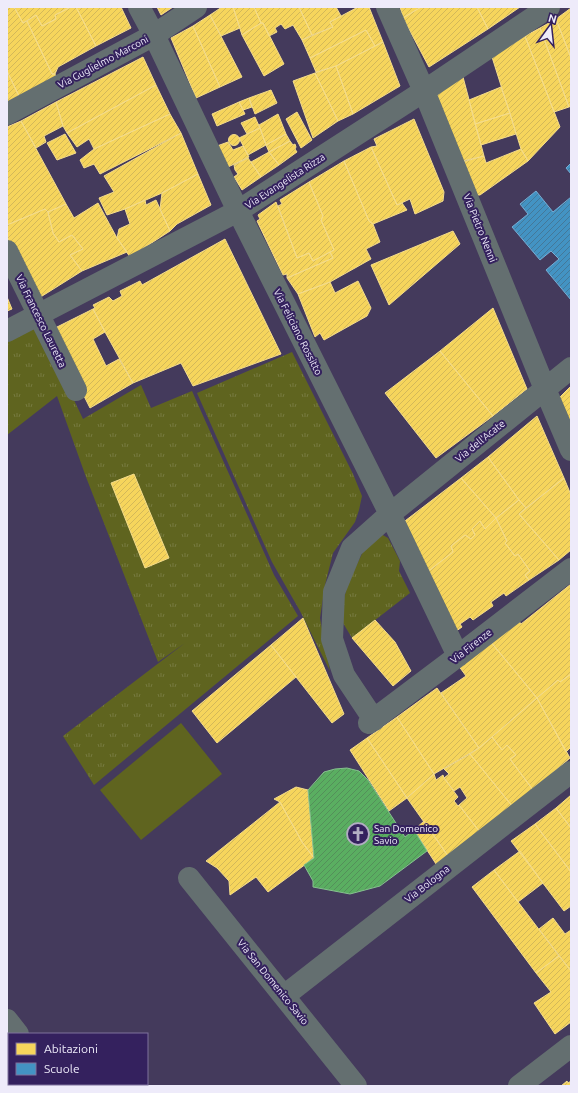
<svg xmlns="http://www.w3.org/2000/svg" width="578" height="1093" viewBox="0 0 578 1093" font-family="Ubuntu,sans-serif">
<defs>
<pattern id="grass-tufts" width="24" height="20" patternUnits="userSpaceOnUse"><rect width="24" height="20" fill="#5f641f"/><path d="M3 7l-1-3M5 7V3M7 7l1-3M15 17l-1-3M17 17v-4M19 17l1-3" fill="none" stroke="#767a40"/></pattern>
<pattern id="homes-hatch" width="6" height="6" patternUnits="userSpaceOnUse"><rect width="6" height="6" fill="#f6d55c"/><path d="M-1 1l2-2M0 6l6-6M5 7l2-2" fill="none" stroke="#d3b859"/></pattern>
<pattern id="schools-hatch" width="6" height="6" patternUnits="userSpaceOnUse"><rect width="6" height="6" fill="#4393c3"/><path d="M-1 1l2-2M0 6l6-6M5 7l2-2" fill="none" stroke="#447899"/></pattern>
<pattern id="public-hatch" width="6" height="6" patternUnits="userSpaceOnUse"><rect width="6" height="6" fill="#5aae61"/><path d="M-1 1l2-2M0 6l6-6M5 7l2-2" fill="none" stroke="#548f5a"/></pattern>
</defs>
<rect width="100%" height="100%" fill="#443a5c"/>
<!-- grass -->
<path fill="url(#grass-tufts)" d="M36,320l47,99 58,-34 10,23 41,-17 82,184 24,41 -204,169 -31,-49 122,-93 -27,19 -72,-185 -29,-81 -50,39v-101z
M292,352l61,122 9,22 -3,14 -4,12 -22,31 -8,32 -5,33 10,53 -30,-60 -28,-49 -75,-169z
M381,534l7,4 12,23 -1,10 11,22 -58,45 -9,-15 -2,-13 7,-27 21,-44z"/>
<!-- park -->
<path fill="#5f641f" d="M181,723l41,51 -81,66 -41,-50z"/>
<!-- homes -->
<path fill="url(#homes-hatch)" stroke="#f4dc8b" d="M7,7h7l9,16 4,-2 25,53h3l1,3 -37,19 -12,-25z
M14,7h57l-16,8 1,4 -14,7 -6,-11 -13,8z
M71,7h5l20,39 -38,21 -3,7h-3l-25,-53 9,-6 6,11 14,-7 -1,-4z
M76,7h8l1,1 2,-1h34l10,21 -35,18z
M157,7h16l-12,8z
M222,7h11l7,21 -19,8 -11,-21z
M233,7h21l7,16 -19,12z
M254,7h45l13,28 -10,5 -9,-15 -8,4 -4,-5 -6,4 2,4 -8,4 -6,-13h-2z
M299,7h37l5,9 -11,6 3,5 -21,8z
M358,7h11l14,35 -8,4 -9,-16 -56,28 -8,-18 31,-13 -3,-5z
M400,7h21l-18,11z
M421,7h56l11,22 -59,38 -26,-49z
M477,7h43l-32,22z
M571,8v50l-15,-39z
M210,15l32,62 -22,10 -27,-61z
M556,19l15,39v48l-2,1 -29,-79z
M261,23h2l21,41 -20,12 -22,-41z
M193,26l27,61 -24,11 -25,-60z
M540,28l29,79 -15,5 -29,-76z
M366,30l9,16 -39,20 -20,6 -6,-14z
M525,36l35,91 -32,34 -7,-12 -29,-92z
M383,42l17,44 -47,28 -17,-48z
M143,57l13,28 -89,48 -4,-7 -7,-24z
M336,66l17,48 -15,7 -23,-48z
M7,71l12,25 -12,7z
M315,73l23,48 -25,17 -20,-57z
M463,77l21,79 -26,6 -21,-62 1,-10z
M156,85l14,29 -76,35 -5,-10 -12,8 -10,-14z
M501,87l9,26 -35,11 -6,-24z
M271,90l6,13 -22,11 -6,-16z
M249,98l3,9 -9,3 -4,-8z
M56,102l7,24 -19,10 2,6 -10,6 -15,-27z
M239,102l6,12 -28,12 -5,-12z
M297,112l15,28 -11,8 -15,-29z
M510,113l6,21 -35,11 -6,-21z
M170,114l11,19 -81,41 -6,-10 -10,4 -4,-8 14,-11z
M278,114l8,20 -20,11 -7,-20z
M255,117l5,11 -13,6 -6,-11z
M414,119l30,73 -1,9 -28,13 -5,-15 -13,6 -26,-58 6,-1 -3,-7z
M21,121l45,83 -18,8 -3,-3 -38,16v-98z
M260,128l6,17 -18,10 -9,-17z
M181,133l17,41 -36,19 -37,16 -18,6 -8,-17 15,-6 -10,-16z
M65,134l11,19 -19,7 -10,-17z
M286,134l4,7 -21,11 -3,-7z
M228.5 140a5.5 5.5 0 1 1 11 0a5.5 5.5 0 1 1-11 0Z
M290,141l3,4 2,-1 1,3 -1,2 2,3 -18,13 -10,-13z
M228,142l5,8 10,-4 6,11 -21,10 -11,-21z
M371,147l26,58 5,-2 5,7 -34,14 -4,-3 -25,-60z
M521,149l7,12 -48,34h-4l-17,-32 25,-7 2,7z
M269,152l10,13 -18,12 -10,-15z
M248,158l13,19 -19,13 -8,-13 4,-3 -3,-4 -1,-5z
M344,161l25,60 4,3 7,18 -14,7 5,10 -41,23 -32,12 -11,-16 46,-20 -3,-6 4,-2 -13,-30 2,-4 -14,-34z
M198,174l13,31 -34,19 -7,7 -10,-22 2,-16z
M309,182l14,34 -2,4 13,30 -21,11 -4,-8 -12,5 -19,-52 4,-2 -2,-4z
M145,200l1,5 10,-5 14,31 -40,26 -13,-19 2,-9 11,-5 -5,-15z
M276,202l21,56 12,-5 4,8 17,-9 3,6 -46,20v-4l-4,1 -26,-54 3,-2 -2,-4z
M98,203l19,35 10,14 -45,19 -12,-16 13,-6 -11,-14 -13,7 -6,-9 -5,-21 18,-8 8,14z
M45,209l3,3 5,21 6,9 13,-7 11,14 -13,6 12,16 -43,27 -32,-61v-12z
M453,231l7,13 -71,61 -18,-40z
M225,239l56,115 -88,32 -12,-23 -48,20 -28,-51 -12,-23 2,-1 -2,-3 16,-8 4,4 9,-5 -2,-5 20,-10 2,4z
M358,281l13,27 -4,8 -43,24 -4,-7 -5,4 -17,-43 32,-12 5,11z
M7,297l5,12 -5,2z
M493,308l34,81 -34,27 -53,-65z
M93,309l12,23 -12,7 13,27 13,-7 14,24 -43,25 -39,-78z
M440,351l53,65 -57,42 -51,-65z
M571,386v47l-15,-32z
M537,416l27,62 -38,30 -7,-8 -31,-43z
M488,457l31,43 -23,18 -35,-40z
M134,474l35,84 -24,10 -34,-85z
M461,478l35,40 -11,11 -5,-8 -8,8 3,6 -4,4 -6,-4 -14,11 2,6 -27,21 -25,-49z
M564,478l7,17v55l-12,10 -40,-46z
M519,500l7,8 -7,6 40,46 -30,20 -4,-5 5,-4 -12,-17 -3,2 -10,-13 2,-2 -11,-23z
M496,518l11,23 -2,2 10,13 3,-2 12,17 -5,4 4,5 -23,16 -2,-3 -13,9 2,4 -20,14 -3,-3 -10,7 2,3 -7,5 -29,-59 27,-21 -2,-6 14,-11 6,4 4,-4 -3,-6 8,-8 5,8z
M571,584v90l-11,8 -2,-2 -21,18 -47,-57 28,-21 3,4z
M303,618l41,96 -12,9 -61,-78z
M375,620l20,22 16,29 -18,15 -41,-48z
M490,641l47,57 -58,50 -38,-55 25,-17 -8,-11z
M271,645l25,32 -79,66 -25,-32z
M571,674v76l-1,-2 -4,4 -29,-54 21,-18 2,2z
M437,688l42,60 -45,26 -37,-57z
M537,698l33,60 -37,32 -23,-31 6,-4 -9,-10 -5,5 -10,-13z
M397,717l37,57 -27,24 -40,-60z
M492,737l10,13 5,-5 9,10 -6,4 23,31 -20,17 -43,-53 9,-6z
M367,738l40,60 -18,13 -39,-61z
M470,754l43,53 -34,24 -20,-26 8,-7 -7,-11 -6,4 -10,-13 5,-4 -5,-5z
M434,774l2,6 7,-5 1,3 14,19 -4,4 4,5 1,-1 20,26 -31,25 -41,-58z
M296,787l12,3 6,68 -12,-16 -22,-40 -6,-3z
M571,795v33l-15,-20z
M280,802l22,40 12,16 -46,34 -12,-15 -26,18 -1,-14 -12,-13 -11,-7z
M556,808l15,20v44l-36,-48z
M424,821l24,35 -12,8 -22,-34z
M535,824l36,48v34l-7,5 -53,-70z
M520,851l23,32 -25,19 -24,-32z
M494,870l65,86 -23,17 -64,-86z
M553,918l12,16 6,-4v41l-32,-42z
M559,956l12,15v51l-16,12 -21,-31 17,-11 -15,-19z
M567,1081l1,2 3,-2v5h-10z"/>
<!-- schools -->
<path fill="url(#schools-hatch)" stroke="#76add4" d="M571,163v11l-5,-6z
M536,191l17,21 18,-15v103l-25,-30 13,-11 -8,-8 -11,9 -28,-33 16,-13 -8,-10z"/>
<!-- public -->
<path fill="url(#public-hatch)" stroke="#86c08f" d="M347,768l12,3 9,9 37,57 9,-7 13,21 -47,35 -30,8 -37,-7v-6l-9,-16 10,-7 -6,-68 16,-18 11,-3z"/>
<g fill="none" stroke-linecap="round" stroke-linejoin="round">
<!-- street -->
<path stroke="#646f70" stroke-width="22" d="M139,7l15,28 84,176 152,303 68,142
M387,7l37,84 121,298 26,61
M7,114l147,-79 42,-28
M7,251l69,139
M7,331l231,-120 186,-120 125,-84
M374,720l-30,-45 -12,-36 2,-47 18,-44 38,-34 181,-146
M369,723l89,-67 113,-87
M189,878l167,208
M284,996l287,-224
M7,1020l11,14
M57,1084l2,2
M519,1086l52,-40"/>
<!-- secondary -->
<path stroke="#6d797b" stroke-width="22" d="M7,1077l2,3"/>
</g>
<!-- icons -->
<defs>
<g id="church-ring" transform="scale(1.15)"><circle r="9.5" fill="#34215e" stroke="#b2adc3" stroke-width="1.5"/><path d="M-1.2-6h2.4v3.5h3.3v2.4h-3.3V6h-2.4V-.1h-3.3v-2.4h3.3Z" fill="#b2adc3"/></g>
</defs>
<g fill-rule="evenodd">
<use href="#church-ring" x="358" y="834"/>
</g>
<g text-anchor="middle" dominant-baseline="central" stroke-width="4" stroke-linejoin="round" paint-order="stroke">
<!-- street labels -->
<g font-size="10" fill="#eeebfa" stroke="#34215e">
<text transform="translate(103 62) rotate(-28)">Via Guglielmo Marconi</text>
<text transform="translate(285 181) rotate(-33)">Via Evangelista Rizza</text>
<text transform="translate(480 228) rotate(68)">Via Pietro Nenni</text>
<text transform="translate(41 321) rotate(64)">Via Francesco Lauretta</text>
<text transform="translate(298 332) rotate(63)">Via Feliciano Rossitto</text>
<text transform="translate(480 441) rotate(-39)">Via dell'Acate</text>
<text transform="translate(471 646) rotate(-38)">Via Firenze</text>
<text transform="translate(427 884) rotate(-38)">Via Bologna</text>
<text transform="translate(273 982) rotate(51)">Via San Domenico Savio</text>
</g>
<!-- poi labels -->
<g font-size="10" fill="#eeebfa" stroke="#34215e" text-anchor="start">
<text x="374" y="828">San Domenico<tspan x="374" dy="12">Savio</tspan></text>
</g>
</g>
<!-- border -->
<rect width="578" height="1093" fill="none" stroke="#eeebfa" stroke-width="16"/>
<!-- legend -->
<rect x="8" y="1033" width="140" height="52" fill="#34215e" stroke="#7e729c"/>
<rect x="16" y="1043" width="20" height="12" fill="#f6d55c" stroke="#7e729c"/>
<text x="44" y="1053" font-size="12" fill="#eeebfa">Abitazioni</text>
<rect x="16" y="1063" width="20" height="12" fill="#4393c3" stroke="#7e729c"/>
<text x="44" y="1073" font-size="12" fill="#eeebfa">Scuole</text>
<!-- north arrow -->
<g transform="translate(550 28) rotate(15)" stroke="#34215e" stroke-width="3" paint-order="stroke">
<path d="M0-3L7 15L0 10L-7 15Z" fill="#eeebfa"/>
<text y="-6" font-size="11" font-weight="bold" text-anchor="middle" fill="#eeebfa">N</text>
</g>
</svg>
